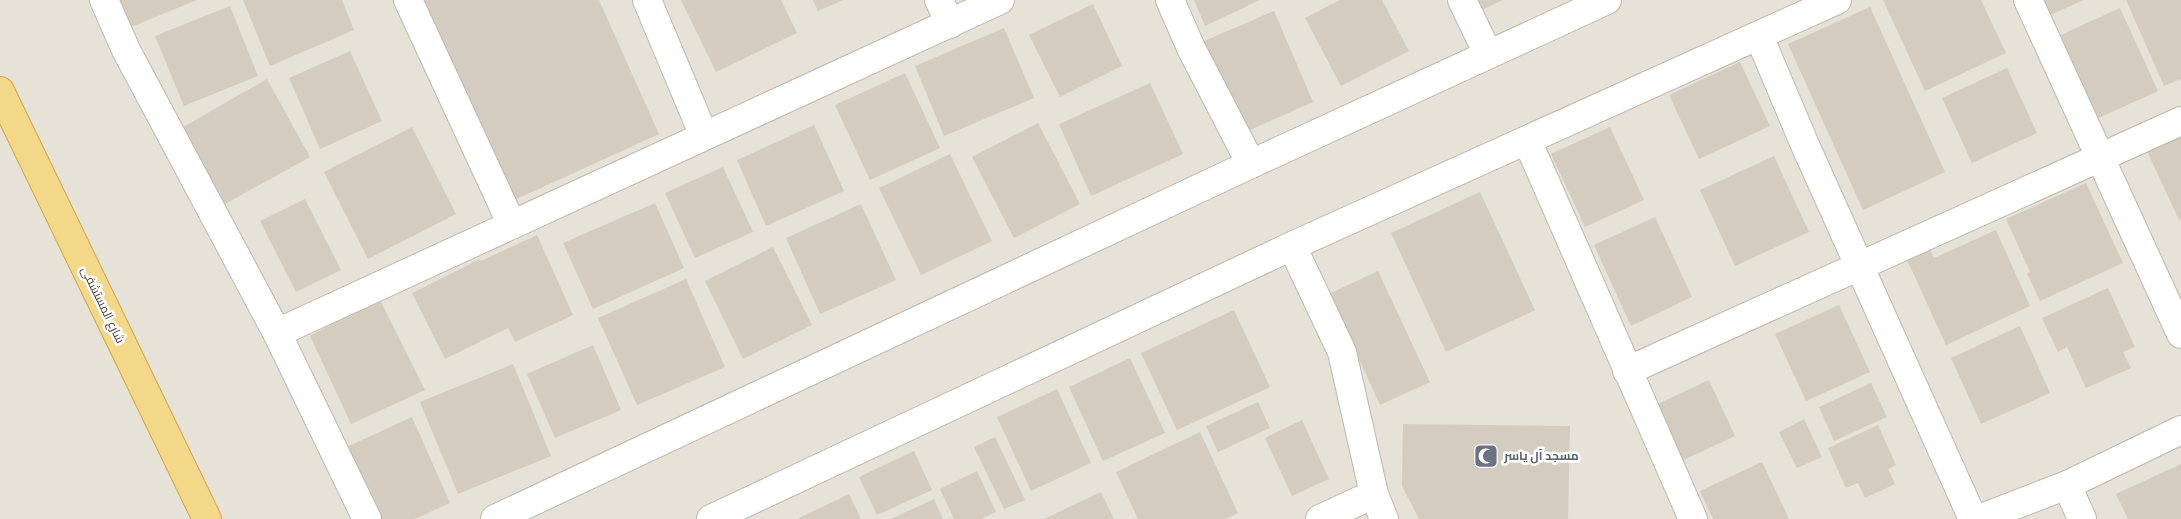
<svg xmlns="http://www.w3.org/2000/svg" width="2181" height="519" viewBox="0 0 2181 519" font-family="'DM Sans',Cairo,sans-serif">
<rect width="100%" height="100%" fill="#f3f0e8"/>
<!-- residential -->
<path fill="#e6e2d7" d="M0,0h2181v519h-2181z"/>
<!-- building -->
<path fill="#d4ccbf" d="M120,0h77l-66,27z
M243,0h99l12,30 -84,36z
M406,0h193l60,134 -160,73z
M681,0h100l16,33 -81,39z
M813,0h30l-25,11z
M1194,0h66l-55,26z
M1340,0h42l27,51 -68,35 -36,-68z
M1467,0h36l-30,14z
M1883,0h98l25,53 -81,38z
M2016,0h68l-43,19z
M2126,0h55v79l-17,7z
M1093,4l29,62 -62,31 -31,-62z
M230,6l28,70 -74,30 -29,-70z
M1870,7l75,165 -82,38 -75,-166z
M2120,8l38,83 -66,30 -51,-77z
M1274,11l39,91 -72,32 -39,-92z
M1004,28l30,70 -90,38 -29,-70z
M350,51l32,70 -62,28 -31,-71z
M1740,62l30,64 -71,33 -30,-64z
M2007,68l30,65 -65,30 -30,-65z
M905,73l35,75 -70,32 -35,-75z
M267,79l43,78 -85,47 -42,-77z
M1150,83l33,71 -92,42 -32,-72z
M1038,123l42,81 -66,34 -42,-81z
M814,125l30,66 -78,35 -29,-66z
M412,127l44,87 -88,45 -44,-87z
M1610,127l34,73 -59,27 -34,-73z
M2181,133v86l-2,1 -33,-71z
M950,154l42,87 -71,34 -42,-87z
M1774,156l35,76 -74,34 -35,-76z
M723,167l30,65 -58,26 -30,-65z
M2086,183l37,80 -83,38 -13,-28 3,-1 -24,-53z
M1480,192l55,118 -89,42 -55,-119z
M305,199l36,71 -45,22 -36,-71z
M655,203l29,65 -91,41 -30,-66z
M861,204l35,76 -76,34 -34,-76z
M1655,217l37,80 -61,29 -37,-81z
M1996,230l34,76 -84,39 -42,-92 23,-10 7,15z
M537,235l36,80 -58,27 -7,-14 -63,31 -33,-66 68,-34 1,2z
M773,247l39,78 -69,34 -38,-78z
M1378,271l52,111 -50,23 -51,-111z
M686,279l39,88 -88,38 -39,-87z
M2108,288l27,59 -12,5 8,16 -45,20 -19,-41 -9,5 -16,-34z
M379,298l46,92 -74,34 -41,-88z
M1839,305l31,67 -64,29 -31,-67z
M1234,310l36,77 -93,43 -36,-77z
M2020,326l30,67 -69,31 -30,-66z
M593,345l28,65 -66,28 -28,-64z
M1130,358l35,75 -62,28 -34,-74z
M513,364l38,92 -93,38 -38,-92z
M1709,380l26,56 -60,28 -26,-56z
M1871,383l16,34 -53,24 -15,-34z
M1057,389l34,74 -60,28 -34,-74z
M1258,402l12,26 -52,24 -12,-26z
M412,417l38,86 -35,16h-46l-31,-68z
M1804,419l18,38 -25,11 -18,-36z
M1302,420l27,59 -37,17 -27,-58z
M1403,424l167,2 -2,93h-149l-17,-33z
M1878,425l18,40 -8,4 7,15 -30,14 -7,-15 -12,5 -18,-40z
M1200,432l38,81 -12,6h-88l-22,-47z
M995,437l30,63 -21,9 -30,-62z
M914,451l18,39 -55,25 -18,-38z
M1762,462l27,57h-76l-13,-28z
M2181,464v55h-53l-12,-25z
M977,471l19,41 -15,7h-27l-14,-30z
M1101,492l13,27h-70z
M849,494l12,25h-64z
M934,499l9,20h-52z"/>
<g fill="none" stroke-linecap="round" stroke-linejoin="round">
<!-- minor casing -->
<g stroke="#beb8ac" stroke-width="30">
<path id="minor" d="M104,0l22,50 151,283 90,186
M408,0l104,225
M647,0l57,136
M939,0l11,24
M1170,0l21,48 60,116
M1462,0l26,54
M2028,0l153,334
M1759,36l46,109 168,374
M1527,140l166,379
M1292,246l50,106 32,142 10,25
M277,333l723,-333
M1627,371l554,-250
M2067,485l15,34
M495,519l756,-355 356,-164
M711,519l581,-273 545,-246
M1320,519l54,-25
M1979,519l88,-34 114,-55"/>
</g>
<!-- trunk casing -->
<g stroke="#d1a544" stroke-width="30">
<path id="trunk" d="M0,91l207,428"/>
</g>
<!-- minor -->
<use href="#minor" stroke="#fff" stroke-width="28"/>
<!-- trunk -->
<use href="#trunk" stroke="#f4d889" stroke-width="28"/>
</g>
<!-- icons -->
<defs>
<g id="mosque-square" transform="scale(1.25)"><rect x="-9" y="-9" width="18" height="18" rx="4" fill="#6b7280" stroke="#fff"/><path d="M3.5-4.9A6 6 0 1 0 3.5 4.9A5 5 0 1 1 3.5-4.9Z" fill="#fff"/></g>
</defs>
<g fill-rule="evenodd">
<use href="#mosque-square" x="1486" y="456"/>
</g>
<g text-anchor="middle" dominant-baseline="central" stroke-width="5" stroke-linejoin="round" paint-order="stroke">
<!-- street labels -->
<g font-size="12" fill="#464137" stroke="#fff">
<text transform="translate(103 305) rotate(64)">شارع المستشفى</text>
</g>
<!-- worship labels -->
<g font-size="12" font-weight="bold" fill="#5b616d" stroke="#fff" text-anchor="start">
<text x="1504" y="456">مسجد آل ياسر</text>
</g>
</g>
</svg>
